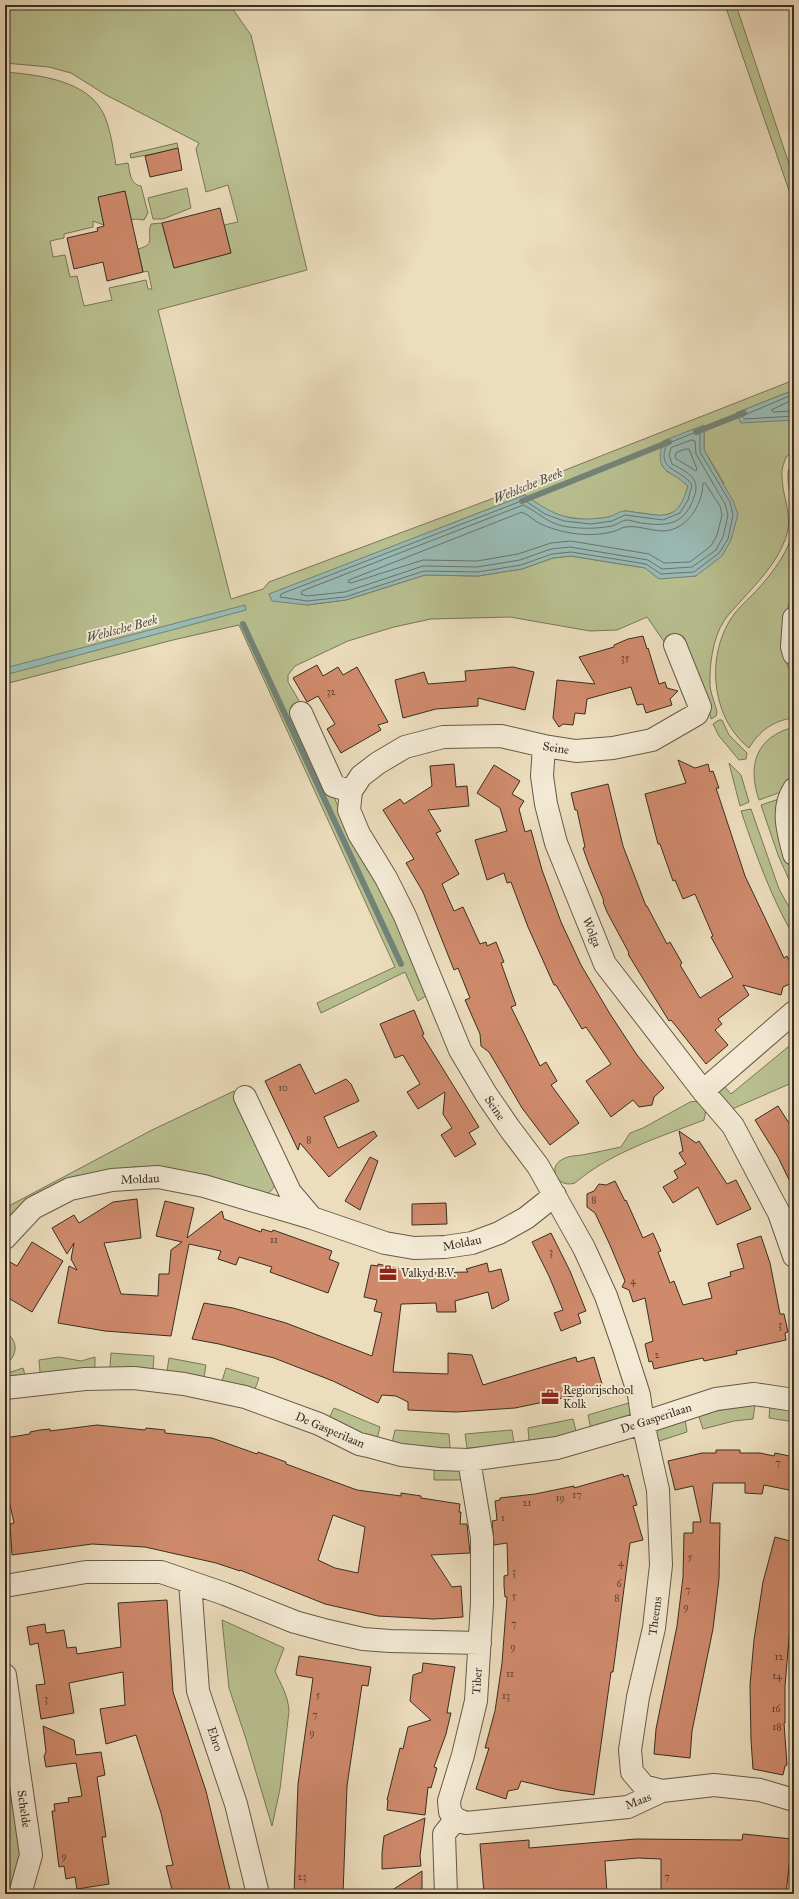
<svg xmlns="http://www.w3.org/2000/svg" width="799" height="1899" viewBox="0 0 799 1899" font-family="'IM FELL Great Primer',serif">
<rect width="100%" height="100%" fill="#ecddbd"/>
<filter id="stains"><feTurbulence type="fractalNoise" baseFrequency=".005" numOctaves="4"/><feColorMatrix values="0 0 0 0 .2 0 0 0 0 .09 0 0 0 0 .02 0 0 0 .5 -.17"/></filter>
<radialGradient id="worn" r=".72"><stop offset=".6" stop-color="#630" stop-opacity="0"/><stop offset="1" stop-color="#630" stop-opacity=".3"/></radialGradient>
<!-- green -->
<path fill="#b9c090" stroke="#797758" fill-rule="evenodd" d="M5,5h225l21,30 56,235 -149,40 73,289 32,-10 6,-7 225,-84 300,-118v10l-58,23 58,7v37l-5,-2 -3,2c-2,6 -5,13 -4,20 1,24 12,39 3,63 -9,24 -28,43 -45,62 -5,6 -12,12 -16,19 -11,16 -15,45 -14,65 1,8 5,18 7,26l-1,4 -5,3 -7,-28 -39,-48 -18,-26 -30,13 -27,1 -80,-14 -79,2 -37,8 -46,14 -53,25 -7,9v7l17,29 14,55 23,48 31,55 56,125 -11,7 -13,-29 -84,41 -4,-10 78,-36 -156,-342 -66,15 -168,44v-612c34,3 85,8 100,45 6,15 8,32 11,48l12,-2c2,9 2,22 13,23l7,27 -4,7 -8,-1 -32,6 -11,-4v6l-29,7v4l-14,3 3,16 12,-2 5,22 7,-1 7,30 28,-6 -3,-12 37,-8 2,9h4l-4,-18 -5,1 -5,-23c19,-5 8,-12 13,-25l11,-1 12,45 57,-15 -7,-28 14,-3 -10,-37 -22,7 -10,-43 3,-6 -93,-48 -35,-22 -22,-6 -44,-4zM704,426v24l20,33 -28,93 -37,2 -13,-10 -75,-12 -18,2 -31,11 -44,7 -53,-1 -79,25 -39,5 -38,-10 256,-100 22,16 18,6 25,3 21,-3 14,-6 38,5 14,-5 7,-12 4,-13 -10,-9 -12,-6z
M725,5h11l58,174v26z
M177,143l1,6 -47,9 -1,-4z
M187,188l4,20 -28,11h-10l-5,-21z
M791,465l3,1v50c-1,-12 -11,-42 -3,-51z
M794,526v67l-5,10 -5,21 2,37 8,22v35c-20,2 -35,13 -45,30 -39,-31 -44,-96 -14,-135 7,-9 16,-16 23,-24 16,-18 32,-39 36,-63z
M719,720h3l7,15 18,18 -1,6 -7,1 -20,-24 -6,-12z
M794,727v45l-13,20 -22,8c-12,-35 -3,-63 35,-73z
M729,763l12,12 8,27 -9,4z
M779,799l6,52 9,19v21l-16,-36 -17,-50z
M751,809l28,80 15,27v21c-23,-40 -38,-82 -53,-126z
M794,1042v40l-64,28 -10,-14 -2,-11 4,-1 9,10z
M234,1091l42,89c-2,10 -6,13 -15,16l-103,-28 -23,-1 -22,3 -87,32 -21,18v-12l147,-78z
M690,1102c8,-2 11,2 16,8l-2,10c-44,17 -93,32 -129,63 -17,6 -29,-16 -12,-24 7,-4 17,-3 24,-5 12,-2 23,-5 34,-7l9,-14 13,-5z
M5,1332c14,8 13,24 0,33z
M111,1353l43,3 -1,13h-42l-1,-2z
M59,1357l22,4 14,-4v10l-2,3 -51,4 -2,-2 -1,-12z
M169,1358l37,7 -2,12 -2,1 -35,-7z
M23,1368l2,7 -20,6v-7z
M226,1368l33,10 -4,11 -31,-6 -2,-2z
M632,1402l-1,9 -2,5 -38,13 -3,-14z
M755,1405l-2,14 -19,2 -31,8 -4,-12 2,-4z
M770,1406l24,1v15l-25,-4z
M334,1408l46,19 -3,12 -2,1 -46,-22z
M573,1419l3,12 -1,3 -44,8 -2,-1 -1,-13z
M685,1419l2,13 -31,10c-3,-18 15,-19 29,-23z
M395,1430l54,4 1,13 -2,2 -22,-1 -34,-5z
M512,1430l2,13 -2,2 -45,3 -2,-14z
M434,1469l27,2 4,9h-31z
M222,1620l62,28 -9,23c6,14 13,24 14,40l-9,78 -8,37 -26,-87 -17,-51z
M5,1722l19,121 -12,51h-7z"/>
<!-- water -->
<path fill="#99bbb6" stroke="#73837a" d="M794,390v30l-53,3 -5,-10z
M704,425v25l29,51 5,13 -7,26 -9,16 -26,20 -37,3 -14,-11 -74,-12 -18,2 -31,11 -44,7 -53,-1 -79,25 -39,5 -35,-4 -3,-7 256,-99c30,21 45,28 83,22 6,-1 11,-6 17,-6 5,0 11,2 16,2 29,5 38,3 47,-27 -19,-18 -34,-12 -25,-45z
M245,605l1,5 -241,65v-7z"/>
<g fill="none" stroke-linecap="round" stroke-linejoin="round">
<!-- shore -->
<path stroke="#69746c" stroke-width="1" d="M794,394l-52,22 3,3 49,-3
M794,399l-23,11 2,2 21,-1
M697,432l3,2v18l30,50 3,13 -5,24 -9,14 -25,19 -33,2 -15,-10 -75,-12 -19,2 -31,11 -43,7 -54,-1 -79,26 -38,4 -27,-4 1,-3 243,-94 21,14 19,7 27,3 21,-3 13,-6 38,5 17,-7 8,-13 4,-15c-11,-17 -37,-14 -25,-41z
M692,440l3,1 1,13 29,50 3,11 -5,22 -7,13 -24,17 -30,2 -14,-9 -78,-13 -19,2 -31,11 -43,7 -54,-1 -78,26 -38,4 -6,-2 1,-3 221,-86c14,6 24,18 40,21 16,3 33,3 49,0 4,-1 9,-5 14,-6 4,0 10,2 15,3 28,4 45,1 54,-29 5,-17 -10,-23 -23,-30l-3,-9 2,-7z
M686,449h3l8,20 -1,2 -21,-13 1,-5z
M705,483l15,23 2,9 -5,20 -6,11 -21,16 -26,1 -15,-9 -78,-13 -20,2 -33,11 -41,7 -54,-1 -72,23 -3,-1 1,-2 173,-68c7,3 13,10 21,13 22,9 48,13 72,6 4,-1 7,-4 11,-4 10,-2 26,4 37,4 24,-1 39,-25 40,-47z"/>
<!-- stream -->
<path stroke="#73837a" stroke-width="6" d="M696,432l48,-19
M522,501l147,-59
M243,624l158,340"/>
</g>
<!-- building -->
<path fill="#cf8a6c" stroke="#392e21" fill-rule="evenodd" d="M178,148l4,22 -32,7 -5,-21z
M125,191l18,81 -36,9 -4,-19 -29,7 -7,-31 31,-7 -1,-3 7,-2 -6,-29z
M220,208l11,45 -57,15 -12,-45z
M643,636l4,13 1,-1 11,36 6,-2 2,6 11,3 -8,8 2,6 -26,8 -3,-9 -6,1 -6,-18 -44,12 -2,15 -10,-1 -2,12 -10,-1 -4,3 -6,-9 4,-38 38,4 -16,-27 35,-10v-2l14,-6z
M317,665l6,11 15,-9 5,8 14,-8 31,55 -10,3 3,5 -40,23 -14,-24 8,-5 -17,-28 -11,6 -14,-24z
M513,667l21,5 -9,38 -47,-12v8l-42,3 -33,9 -8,-38 29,-8 4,12 38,-3 -1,-10z
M678,760l17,8 13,-4 2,8 3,-1 6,17h-3l29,88 39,82 3,-2 7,15v11l-11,5 -2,8 -38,-10 6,10 -31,24 4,5 -7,6 13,15 -22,19 -30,-38 -5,-6 -2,1 -41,-67 1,-1 -22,-41 -4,-10 1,-1 -15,-36 -6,-17 2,-1 -8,-37h-2l-4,-17 37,-9 15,62 23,60h1l20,38 3,-2 12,21 -2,2 20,33 33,-21 -22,-40 2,-1 -18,-42 -12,5 -8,-19 -2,1 -13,-37h-2l-13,-50 41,-11z
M454,764l2,23 11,-1 2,20 -41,4 13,21 -5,2 23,41 -17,10 12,27 9,-4 17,37 6,-2 1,4 9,-4 8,20 -3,1 15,42 -5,2 29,59 6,-4 11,19 -6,4 28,38 -29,22 -28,-37 -33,-56 -8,-6 -1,-12 -15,-34 5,-2 -12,-30 -4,2 -31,-78 -17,-29 8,-4 -31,-49 17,-11 4,5 28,-18 -2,-20z
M494,765l26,16 -8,13 12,7 -5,8 6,23 6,-2 11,40 19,52 20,43 29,49 27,41 27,33 -10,9 -2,8 -13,2 -6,-7 -22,17 -25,-36 25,-17 -25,-37 -4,2 -26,-44h-2l-26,-58 -17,-45 -4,1 -3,-10 -17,7 -12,-40 32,-9 -7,-23 -23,-15z
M414,1010l10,24 -2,1 57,92 -10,6 7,11 -21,13 -14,-22 11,-7 -9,-14 2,-22 -27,17 -11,-17 13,-8 -17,-29 -8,3 -15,-34z
M300,1064l15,30 31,-15 5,5 8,17 -35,16 14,31 36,-17 3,5 -48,41 -29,-34 -2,7 -33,-69z
M778,1106l16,25v59l-16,-33 -23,-37z
M679,1131l17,12 3,-2 28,43 9,-4 15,29 -34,16 -19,-38 -25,16 -10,-16 15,-9 -4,-7 12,-7 -7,-11 4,-2z
M370,1157l8,4 -18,49 -15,-9z
M615,1181l10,20 1,-1 17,38 10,-5 8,18 -3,1 12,31 4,-2 9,24 29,-7 -4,-15 23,-7 -1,-4 14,-4 -7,-24 24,-8 9,27 10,51h4l4,18 -3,1 1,7 -50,11 1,3 -33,7 -1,-3 -49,11 -2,-8 -3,1 -4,-18 8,-3 -8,-43 -12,4 -4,-12 -7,-3 3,-6 -15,-36 -15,-32 -8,-6v-13l7,-3 5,-7 7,1z
M137,1199l4,39 -37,5 17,51 37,2 1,-22h10l2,-24 11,-8 -26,-6 9,-35 29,7 -7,30 35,-27 2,8 37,13 1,-3 10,3 1,-2 59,21 -3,8 10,4 -11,30 -58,-21 2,-5 -33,-10 -3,8 -18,-6 3,-8 -32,-7 -18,92 -66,-5 -47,-8 11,-57 8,4 -6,-11 3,-16 -7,11 -15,-26 22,-13 5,8 34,-21z
M446,1203l1,21 -35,1v-21z
M551,1233l19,38 16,40 -8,3 3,9 -20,8 -7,-18 9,-3 -14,-34 -17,-34z
M32,1242l31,19 -31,51 -27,-16v-25l5,-9 7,4z
M487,1263l2,9 12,-3 8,31 -17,9 -4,-17 -33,9 1,11h-19l-1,-9 -35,1 -8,68 55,2v-21l24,2 11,30 93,-28 1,5 17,-5 8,27 -9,3 1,3 -21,6 -58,12 -59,4 -48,-2v-8l-12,-6 -14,-1 -4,8 -45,-22 -59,-23 -55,-14 -27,-5 12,-36 29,5 53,15 86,33 10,-43 -8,-2 3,-11 -13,-3 7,-32 7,1v-2l28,6h18v3l44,-1 -2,-3z
M97,1425l48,5 1,-2 19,2v3l47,5 45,16 1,-2 28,10v2l71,26 44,6v-3l20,3v2l39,6 -1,8h2l-1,12h7l3,29 -39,2 21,32 9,-1 2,31 -29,2 -56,-3 -53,-12 -85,-34v1l-24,-8 -71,-16 -53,-3 -80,11 -2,-31 4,-1 -9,-41v-44l25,-4v-2l10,-2 10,-1v2zM333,1515l32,12 -7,46 -23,-5 -17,-8z
M716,1450h24v3h20l14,3 1,-3 19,4v34l-30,-6 -2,9 -17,-1v-10h-32l-3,40h10l-1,56 -6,50 -21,102 -2,27 -36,-4 2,-25 21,-103 6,-49 1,-44h9v-11h8l-8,-36 -18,4 -7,-29 34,-8h14z
M623,1474l1,3 4,-2 9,30 -4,1 10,34 -13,3 -17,129h-2l-17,123 -35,-5 -38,-9 -3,8 -10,2 -2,8 -30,-10 13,-41h-4l10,-37 7,-48 5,-66h-2l-1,-11v-10l4,-1 -1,-32 -13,2 -2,-24 5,-1 -2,-19 5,-1v-2l35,-4 39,-8v2z
M775,1537l19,5v66l-5,30 -4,48v37h-1l3,42 -2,1 -2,9 -30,-6 -2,-29 -1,-55 4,-45 9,-58z
M167,1600l6,92 33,99 25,103h-58l-7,-28 7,-1 -5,-21 -7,-31 -25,-78 -30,9 -6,-35 25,-4 -2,-33 -54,11 5,30 -33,6 -5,-34 9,-1 -7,-41 -8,2 -3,-18 18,-3 1,9 18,-3 3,18 9,-1 1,7 44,-7 -3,-44z
M299,1656l72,11 -3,19 -6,-1 -15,101 -4,108h-49l4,-110 15,-106 -17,-3z
M423,1663l32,4 -8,46h4l-5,21 -12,33 3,1 -6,20 -3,-1 -3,28 -38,-5 1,-10h-1l13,-52 3,1 5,-22 23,-7 -21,-19 3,-26 9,-3z
M43,1726l31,14 2,15 25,-3 4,23 -8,2 9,60h-4l7,47 -32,5 -2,-12 -9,2 -2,-13 -5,1 -7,-56h3l-1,-7 15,-2 -1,-4 14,-2 -6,-33 -30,4 -2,-11 2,-4z
M425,1818l-5,38 1,10 -39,3v-16l2,-17z
M743,1834l49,5 -6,55h-125v-35l-23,-1 -33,3 2,33h-123l-4,-50 49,-4v8l107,-9 106,1z
M422,1871v21l-36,2z"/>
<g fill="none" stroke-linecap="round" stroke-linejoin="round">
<!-- minor casing -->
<g stroke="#665a48" stroke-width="24">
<path id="minor" d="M794,618l-2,29 2,7
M301,713l33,73 17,5
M544,746l-2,30 4,28 10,39 49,121 98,127 30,35 46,87 15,43
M794,789c-13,20 -6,43 0,65
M703,1091l91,-79
M245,1097l45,95 22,26
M5,1238l28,-30 37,-19 42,-9 46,-3 46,9 108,32 73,25 29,5 31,-1 27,-4 27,-10 27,-15 29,-23
M5,1388l80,-9 49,-1 50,6 61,13 74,27 40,20 9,2 33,9 38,4 30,1 88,-12 86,-25 73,-24 38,-5 40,6
M190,1582l8,109 38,113 22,90
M5,1586l81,-14h75l64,22 70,28 33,9 35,8 27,2 90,2
M5,1675l26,180 -11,39
M662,1791l-18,-5 -12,-14 -2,-22 8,-53 16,-69 7,-63 -3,-75 -15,-67 -4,-28 -15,-47 -18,-52 -22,-48 -46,-82 -28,-37 -24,-35 -26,-44 -55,-134 -19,-38 -27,-44 -10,-24 2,-19 10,-15 17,-13 27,-16 38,-10 58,-1 43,10 32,5 37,-3 39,-8 45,-26 3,-7 -25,-62
M456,1819l-6,-7 -1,-11 14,-46 13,-54 6,-98v-65l-13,-78
M456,1819l10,4 162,-16 34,-16 52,-6 46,5 34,10
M446,1894l-2,-60 12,-15"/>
</g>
<!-- minor -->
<use href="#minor" stroke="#f3e9d4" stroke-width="22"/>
</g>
<!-- icons -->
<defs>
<g id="office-bare" transform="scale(1.38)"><path d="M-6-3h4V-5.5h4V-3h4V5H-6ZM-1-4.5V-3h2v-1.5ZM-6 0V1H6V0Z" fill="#8f2418" stroke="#f3e9d4" stroke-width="2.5" paint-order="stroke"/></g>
</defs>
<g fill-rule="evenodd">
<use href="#office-bare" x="388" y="1273"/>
<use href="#office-bare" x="550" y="1397"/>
</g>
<g text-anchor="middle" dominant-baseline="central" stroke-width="4" stroke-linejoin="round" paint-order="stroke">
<!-- number labels -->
<g font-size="10" fill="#5e4534">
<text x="625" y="658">35</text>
<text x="331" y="692">32</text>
<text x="283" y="1088">10</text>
<text x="309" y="1140">8</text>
<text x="594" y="1200">8</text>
<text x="274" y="1240">11</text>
<text x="551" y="1252">3</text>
<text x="633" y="1281">4</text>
<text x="780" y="1325">3</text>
<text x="657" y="1355">2</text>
<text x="778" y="1463">7</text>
<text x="577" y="1495">17</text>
<text x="560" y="1498">19</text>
<text x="527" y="1503">21</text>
<text x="503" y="1518">1</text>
<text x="690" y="1557">5</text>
<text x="621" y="1563">4</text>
<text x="514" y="1572">3</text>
<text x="619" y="1584">6</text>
<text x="688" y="1590">7</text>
<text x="514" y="1596">5</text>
<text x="617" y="1598">8</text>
<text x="686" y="1607">9</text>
<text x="514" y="1624">7</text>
<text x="513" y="1647">9</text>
<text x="779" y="1657">12</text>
<text x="510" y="1674">11</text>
<text x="777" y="1676">14</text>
<text x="318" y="1695">5</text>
<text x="506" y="1696">13</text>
<text x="46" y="1699">3</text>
<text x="776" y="1709">16</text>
<text x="315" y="1715">7</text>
<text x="777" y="1727">18</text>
<text x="312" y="1733">9</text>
<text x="64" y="1856">9</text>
<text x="302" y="1877">23</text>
<text x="667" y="1877">7</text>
</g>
<!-- street labels -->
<g font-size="12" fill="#392e21" stroke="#f3e9d4">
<text transform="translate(556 748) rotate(9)">Seine</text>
<text transform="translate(592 932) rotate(68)">Wolga</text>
<text transform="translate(495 1108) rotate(56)">Seine</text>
<text transform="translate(140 1179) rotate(-2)">Moldau</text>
<text transform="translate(462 1243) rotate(-11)">Moldau</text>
<text transform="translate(656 1418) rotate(-18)">De Gasperilaan</text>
<text transform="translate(330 1430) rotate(23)">De Gasperilaan</text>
<text transform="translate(655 1616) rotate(-82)">Theems</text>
<text transform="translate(477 1681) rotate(-86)">Tiber</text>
<text transform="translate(215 1739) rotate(71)">Ebro</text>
<text transform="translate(638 1801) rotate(-21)">Maas</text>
<text transform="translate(24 1809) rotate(82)">Schelde</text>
</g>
<!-- poi labels -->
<g font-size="12" fill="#392e21" stroke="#f3e9d4" text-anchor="start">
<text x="401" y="1273">Valkyd B.V.</text>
<text x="563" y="1390">Regiorijschool<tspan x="563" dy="14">Kolk</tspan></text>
</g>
<!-- water labels -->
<g font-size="13" font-style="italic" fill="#515146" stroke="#f3e9d4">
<text transform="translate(528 486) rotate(-22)">Wehlsche Beek</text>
<text transform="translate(122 629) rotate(-15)">Wehlsche Beek</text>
</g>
</g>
<!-- margin -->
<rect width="799" height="1899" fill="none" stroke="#ecddbd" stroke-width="20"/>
<rect x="6" y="6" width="787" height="1887" fill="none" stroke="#392e21" stroke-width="2"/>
<rect x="10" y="10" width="779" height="1879" fill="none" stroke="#392e21"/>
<rect width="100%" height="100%" filter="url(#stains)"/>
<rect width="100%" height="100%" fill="url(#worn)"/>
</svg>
